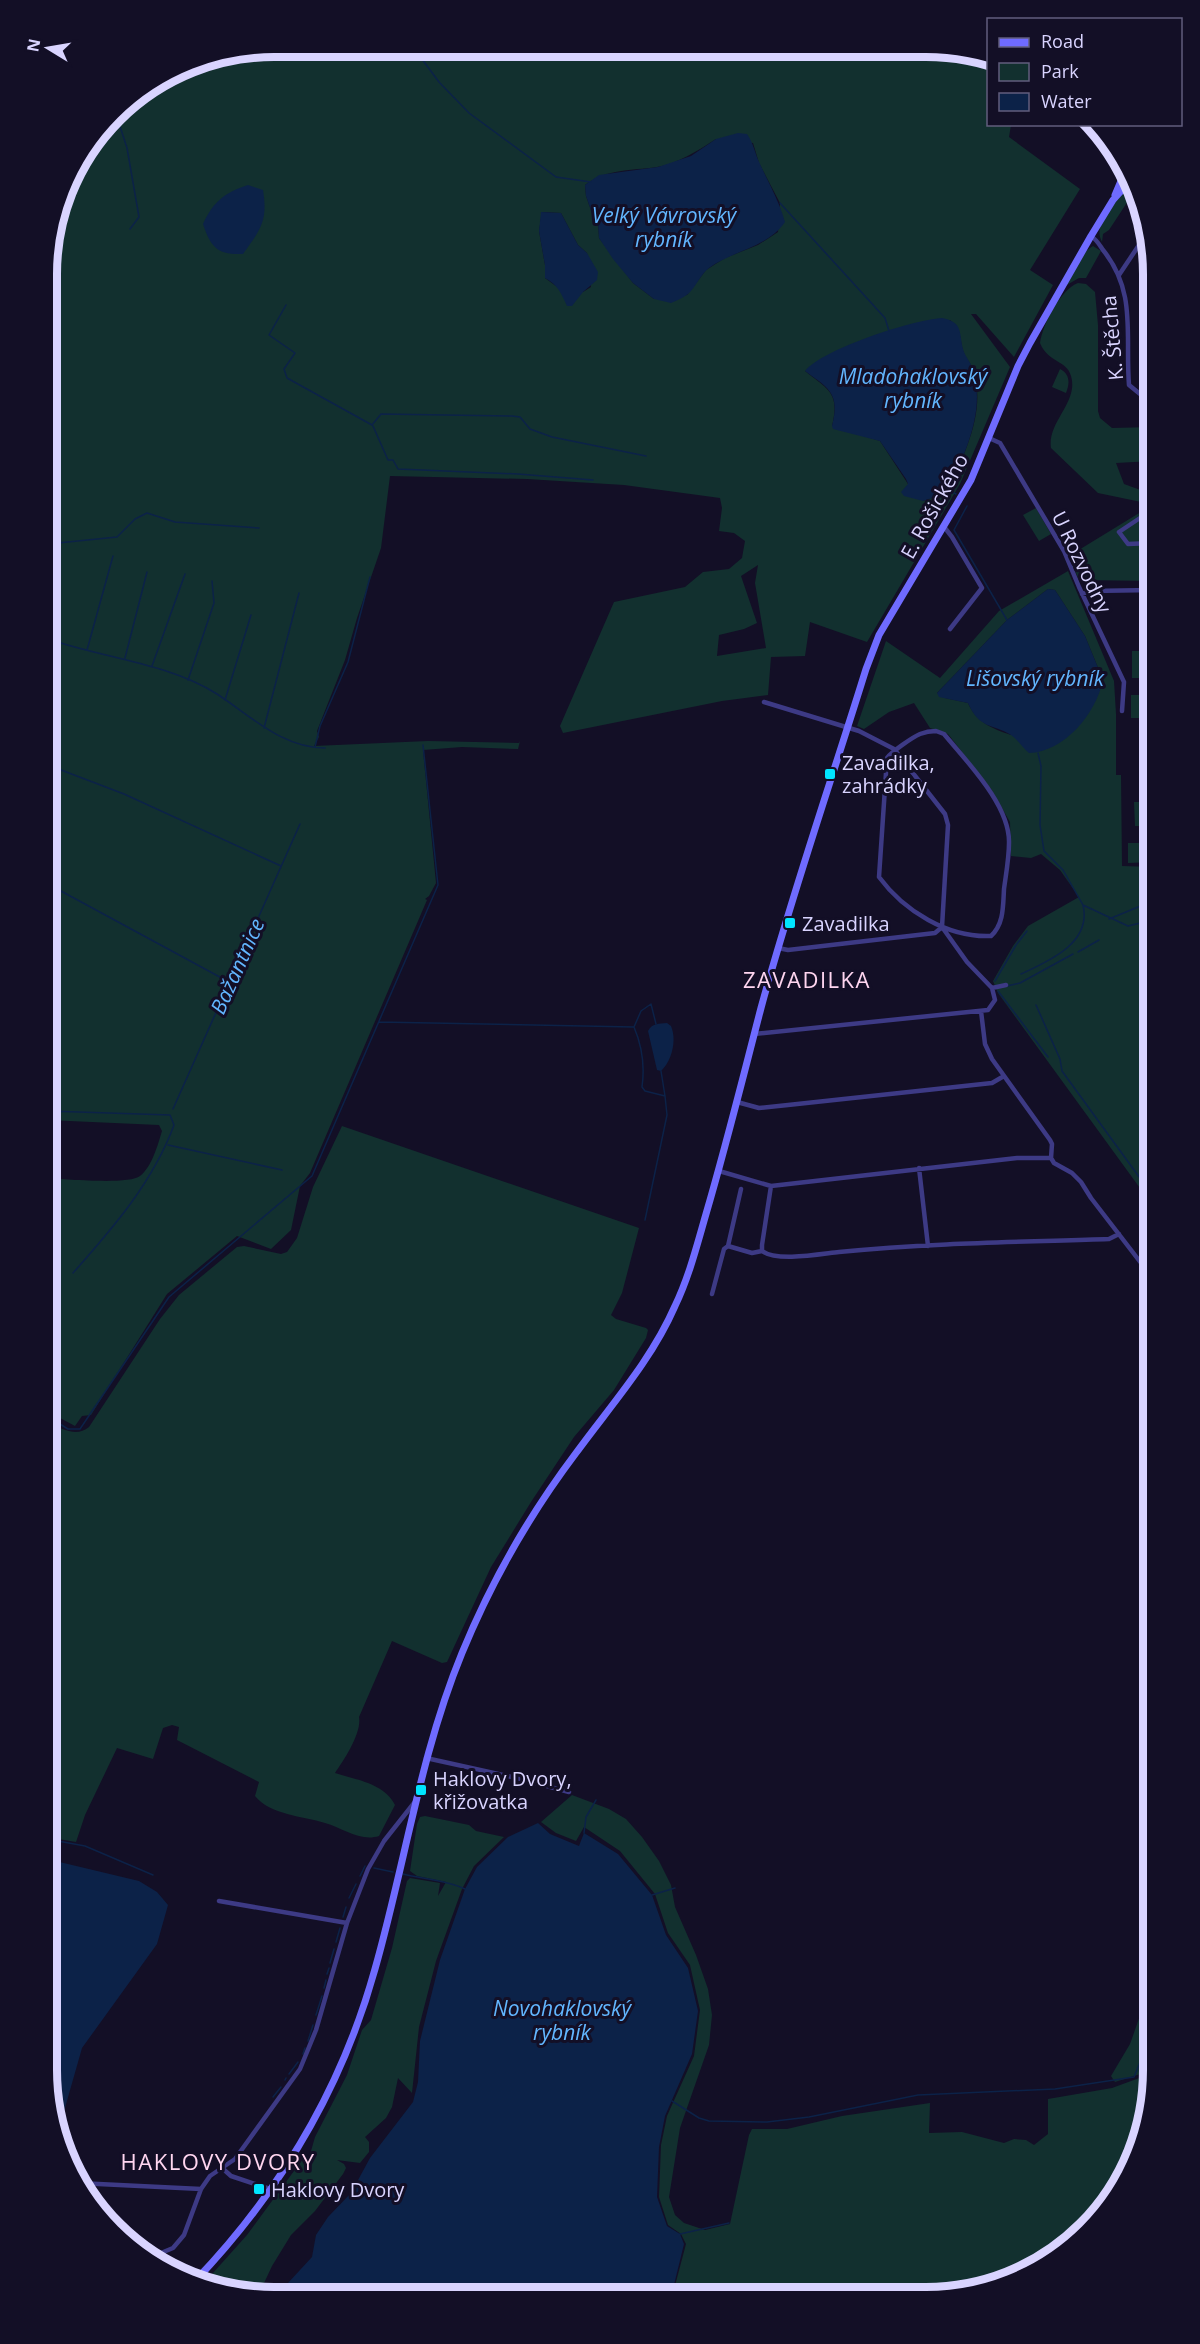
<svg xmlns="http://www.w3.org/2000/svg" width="1200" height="2344" viewBox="0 0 1200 2344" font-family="'Open Sans',sans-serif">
<rect width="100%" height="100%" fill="#130f26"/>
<!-- green -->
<path fill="#12302f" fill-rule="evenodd" d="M274,47l696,4 18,6v67l23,1 -2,12 71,52 -50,81 23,15 -39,72 -38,-43h-5l39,53 -50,117 -93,158 -57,-20 -5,34 -34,1 -3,38 -46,6 -159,32 -3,-7 54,-124 71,-15 18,-15 26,-3 13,-11 3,-17 -11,-8 -15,-2 3,-23 -2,-10 -96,-13 -97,-6 -137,-3 -9,72 -24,70 -12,42 -28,71 2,6 -5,9 114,-5 91,2 1,-2 -2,8 -56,-2 -39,3 13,133 -7,13 -4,3 2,1 -117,273 -10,13 -9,44 -20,19 -34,-13 -70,58 -76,121 -9,1 -7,10 -28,-15v-233c17,1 82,7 93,-2 12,-9 18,-32 22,-45l-3,-6 -112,-5 1,-875 22,-72 54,-70 63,-39zM716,139l37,4 6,20 21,40 -2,29 -20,13 -33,13 -19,12 -19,25 -33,4 -21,-16 -34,-45 -1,-16 -5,-6 -7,-20 -1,-11c24,-17 45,-14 72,-18 22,-4 40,-16 59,-28zM542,212l19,1 17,32 9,8 4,34 -8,5 -23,-3 -15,-11v-13l-6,-34zM950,320c13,10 9,20 14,33 2,6 7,10 9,16 14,43 -9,83 -24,122l-26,10 -15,-17 -28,-43 -48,-15c8,-33 -3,-36 -27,-55l50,-27 21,-9zM758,565l-3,18 11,65 -49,8 2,-21 25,-6 13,-6 -16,-47z
M1125,191l7,4 -23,35 -6,4 -1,8c-10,-18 13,-38 23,-51z
M1093,246l8,5 -15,27h-7l-14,8c7,-13 15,-33 28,-40z
M1078,283l8,1 9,8 3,33v86l2,7 12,10 41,-1v34l-37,2 8,21 22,8v11l-48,-10 -47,-45c-4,-26 28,-46 20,-72 -4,-16 -23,-13 -31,-33 3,-19 20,-53 38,-60z
M1060,369c10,5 10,14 6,24l-14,-6z
M1149,507h4v74l-74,-1 -10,-24z
M1036,508l15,26 -12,7 -16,-26z
M1068,571l46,110 2,33v61h5l1,91 31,1v339l-155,-213 -5,-12 20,-35 15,-20 51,-29 -19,-27 -19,-16 -10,4 -20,-2 -1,-34 -19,-33 -43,-55 -18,-6 -16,-25 -25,9 -25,17 -7,-3 29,-85 54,37 59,-67zM1048,589l7,1 30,46 18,44 -92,55c-18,-6 -35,-13 -43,-32l-23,-5 -8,-5 70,-73z
M1153,651v27h-21v-27z
M1131,695h22v23h-22z
M1134,802h19v24h-18z
M1128,843h25v19l-25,1z
M342,1126l297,102 -17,65 -11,22 5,4 30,9 2,2 -2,8 -32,52 -40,47 -43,65 -40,65 -44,95 -5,1 -50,-22 -33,76c3,16 -15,43 -24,56 21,7 49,10 60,32l-16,31c-19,6 -36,-8 -54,-13 -22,-7 -55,-8 -70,-27l4,-14 -82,-42 2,-13 -7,-2 -9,3 -10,31 -36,-11 -32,67 -9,27 -29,-5v-414c15,5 29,15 42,4l71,-108 19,-24 58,-48 7,-1 37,8 6,-2 10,-14 16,-51z
M572,1795l37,14 17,10 16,18 17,24 12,24 4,22 21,48 12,34 4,26 -3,30 -29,83 -11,69 6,18 9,8 21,7 25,-6 19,-89 3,-6h35l55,-13 88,-13 -1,30 33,-1 42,11 10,-4 12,1 8,5 14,-11v-35l64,-11 41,-15v12l-17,72 -30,52 -53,50 -54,27 -73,11h-175l-3,-7 -4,2v5h-72l14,-53 -5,-10 -13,-9 -9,-28 2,-52 6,-29 27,-60 6,-46 -10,-45 -22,-32 -13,-39 -35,-43 -36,-24 -8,14 -20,-8 -15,-11z
M425,1816l44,9 7,6 28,6 -30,29 -12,23 -26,72 -17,66 -7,66 -14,-15 -6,29 -6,11 -21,19 4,5v10l-9,11 -23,-3 7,4 2,4 -3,6 -28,37 -24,24 -19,31 -14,30h-14l-40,-13 43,-48 55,-75 7,-2 6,-21 32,-62 15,-45 9,-10 21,-72 15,-67 3,-3 30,5 -2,13 8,-14 -29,-6 -7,-5 7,-47 3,-7z
M1153,1979v91l-38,12 -4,-6 19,-32z"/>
<!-- water -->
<path fill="#0c2248" d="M738,133l9,1c7,10 8,20 13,30 9,20 19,37 25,58 -18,26 -51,28 -76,46 -9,7 -13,19 -21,26 -5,4 -12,7 -17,9l-17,-4 -21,-16 -20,-24 -14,-21 -1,-16 -5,-6 -7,-20 -1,-11 14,-10 59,-8 33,-11 25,-17z
M248,185l15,5c5,31 -2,39 -20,64 -25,1 -32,-6 -40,-30 11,-23 21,-31 45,-39z
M541,212l20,1 17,32 9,8 11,19 -1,8 -14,12 -11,14h-5c-6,-13 -9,-21 -22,-28v-13l-6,-34z
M942,318c21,4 17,14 21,31 2,8 8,13 10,21 13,43 -9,82 -24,122l-26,9 -19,-5 -3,-4 7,-8 -2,-5 -26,-38 -47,-12 -1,-3c8,-32 -2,-37 -27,-55 18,-22 107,-51 137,-53z
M1048,589l7,1 30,46 18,44c-7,34 -39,72 -74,73 -6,-5 -12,-14 -18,-18 -19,-12 -31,-5 -43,-32l-29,-6 -2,-4 70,-73z
M667,1023l4,3c6,14 1,35 -10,45l-4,-1 -9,-39c4,-8 11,-7 19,-8z
M538,1823l12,11 29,12 5,-13 34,21 34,41 14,40 22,33 10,43 -6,43 -27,62 -6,31 -2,50 10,29 13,8 4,10 -13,53 -395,-1 36,-39 4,-22 12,-18 23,-24 19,-35 43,-56 5,-20 2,-41 20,-81 25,-71 12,-22 31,-30z
M47,1859l92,22 18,11 11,13 -11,39 -75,104 -25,88 -10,-66z"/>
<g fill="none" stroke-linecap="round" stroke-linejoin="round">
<!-- stream -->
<path stroke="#0c2248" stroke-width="1.5" d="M413,47l26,35 30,31 87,64 35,5
M116,114l11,34 12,69 -9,12
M780,203l105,115 4,13
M286,305l-17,30 26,18 -11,16 3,9 85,47 9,-11 131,2 8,1 10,12 22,8 94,19
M373,426l15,34h5l5,9 120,5 75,6
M948,490l8,4
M967,506l-13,24 53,90
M48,544l69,-7 18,-18 12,-6 28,9 84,6
M48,639c55,19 120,24 169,55 34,22 65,54 108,54
M87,650l26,-94
M125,658l22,-86
M48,665l7,-17
M152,666l33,-92
M188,680l26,-77 -2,-22
M225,700l26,-85
M264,728l35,-135
M315,747l5,-21 28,-64 22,-85
M1038,753l3,13 -1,59 4,26 19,19 20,35 45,21 25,-6
M48,765l76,29 157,72
M48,884l181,98
M1109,919l34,-14h10
M1078,952l21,-12
M1021,974c28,-13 71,-31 62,-69
M995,981l21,-36 11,-14
M1007,986l13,-3 53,-29
M998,991l50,66
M1036,1005l24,54 2,12 91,125
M379,1022l255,5c8,19 11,39 8,60l3,4 20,5 2,19 -22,105
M634,1027l7,-16 10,-7 5,20
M661,1071l4,25
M173,1109l127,-285
M48,1111l122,4 4,10c-21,57 -61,103 -101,148
M168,1145l114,25
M47,1416l21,13h12l89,-132 143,-121 126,-291 -15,-140
M584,1833l2,-16 10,-17
M47,1839l38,7 68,29
M374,1868l19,4
M403,1874c20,5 44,6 62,15
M360,1876l5,-10
M652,1895l23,-7
M349,1898l7,-14
M343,1917l3,-10
M336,1942l4,-14
M330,1963l4,-14
M327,1974l2,-6
M324,1988l2,-8
M316,2015l6,-19
M308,2041l5,-16
M303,2054l2,-6
M289,2074l9,-12
M285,2080l1,-2
M273,2097l8,-10
M672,2101l27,17 10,3 58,1 42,-5 109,-22 137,-6 79,-12 19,-46
M680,2234l49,-11"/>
<!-- street -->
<path stroke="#3d3a85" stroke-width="4.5" d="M1091,236c6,4 8,8 12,14 34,42 22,85 26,135l11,9h13
M1119,275l28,-42
M989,438l11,5 64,108 15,36 45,95 -2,29
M1149,512l2,1 1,30 -24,1 -9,-12z
M945,528l7,9 30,51 -32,41
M1082,594l8,-3 63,-1
M936,731l8,3c23,28 66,71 65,109 0,15 -3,31 -5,46 -1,17 0,35 -13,47 -43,2 -87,-25 -112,-59l8,-119c4,-6 26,-21 33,-24 5,-2 11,-3 16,-3z
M778,948l10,2 147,-17 7,-6
M992,988l14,-3
M981,1011l4,33 7,15 58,81 2,4 -1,14 3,5 18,10 9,9 10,16 57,74
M754,1034l234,-24 7,-10 -3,-12 -25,-26 -25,-35 6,-102 -3,-11 -51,-65 -35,-18 -95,-29
M737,1102l22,6 29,-3 204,-22 12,-7
M919,1168l9,78
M719,1171l52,15 246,-28h34
M771,1186l-9,59v6c15,11 58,3 77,1 89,-9 180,-10 270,-13l10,-5
M728,1246l24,7 10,-2
M712,1294l12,-45 4,-3 13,-57
M426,1758l95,21 48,13
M219,1901l128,22
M221,2167l10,9 39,13
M78,2183l123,6
M149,2258l24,-10 11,-13 17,-46 9,-13 25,-17 65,-90 16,-39 31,-107 21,-54 16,-28 30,-38"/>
<!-- secondary -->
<path stroke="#6f6bff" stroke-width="7" d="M1115,195l11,-26
M195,2281c85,-89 147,-193 180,-312 30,-105 45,-214 87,-316 29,-71 68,-139 114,-200 35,-48 75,-92 99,-147 14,-29 22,-61 31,-92 20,-68 37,-137 55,-206 31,-114 70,-226 105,-339l13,-34 92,-155 47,-114 12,-23 61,-107 22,-36 18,-20"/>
</g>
<!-- markers -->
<g fill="#00e5ff" stroke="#130f26" stroke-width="2">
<rect x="824" y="768" width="12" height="12" rx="3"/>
<rect x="784" y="917" width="12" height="12" rx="3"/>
<rect x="415" y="1784" width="12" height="12" rx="3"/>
<rect x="253" y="2183" width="12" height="12" rx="3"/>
</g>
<g text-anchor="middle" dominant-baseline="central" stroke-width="6" stroke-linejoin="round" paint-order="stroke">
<!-- street labels -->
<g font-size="20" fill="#d9d4ff" stroke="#130f26">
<text transform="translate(1112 338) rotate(-95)">K. Štěcha</text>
<text transform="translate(934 506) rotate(-61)">E. Rošického</text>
<text transform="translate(1082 562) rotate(64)">U Rozvodny</text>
</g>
<!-- poi labels -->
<g font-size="20" fill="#d9d4ff" stroke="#130f26" text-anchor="start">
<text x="842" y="762">Zavadilka,<tspan x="842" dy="23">zahrádky</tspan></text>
<text x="802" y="923">Zavadilka</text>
<text x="433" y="1778">Haklovy Dvory,<tspan x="433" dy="23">křižovatka</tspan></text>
<text x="271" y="2189">Haklovy Dvory</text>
</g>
<!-- water labels -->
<g font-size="21" font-style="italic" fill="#62b6ff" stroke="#130f26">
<text x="664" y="215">Velký Vávrovský<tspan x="664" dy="24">rybník</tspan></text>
<text x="913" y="376">Mladohaklovský<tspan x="913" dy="24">rybník</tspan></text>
<text x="1035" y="678">Lišovský rybník</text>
<text transform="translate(237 966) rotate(-66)">Bažantnice</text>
<text x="562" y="2008">Novohaklovský<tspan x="562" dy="24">rybník</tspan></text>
</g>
<!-- quarter labels -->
<g font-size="22" letter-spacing="1.5" fill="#ffd6f0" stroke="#130f26">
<text x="807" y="979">ZAVADILKA</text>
<text x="218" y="2161">HAKLOVY DVORY</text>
</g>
</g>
<!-- crop -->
<path d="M0 0H1200V2344H0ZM274 57H926A217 217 0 0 1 1143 274V2070A217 217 0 0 1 926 2287H274A217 217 0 0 1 57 2070V274A217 217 0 0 1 274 57Z" fill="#130f26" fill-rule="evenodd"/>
<path fill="none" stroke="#d9d4ff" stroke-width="8" d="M274 57H926A217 217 0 0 1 1143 274V2070A217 217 0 0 1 926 2287H274A217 217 0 0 1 57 2070V274A217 217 0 0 1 274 57Z"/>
<!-- legend -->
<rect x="987" y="18" width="195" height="108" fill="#130f26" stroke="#625e7d" stroke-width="1.5"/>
<rect x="999" y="38" width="30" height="9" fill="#6f6bff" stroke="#625e7d" stroke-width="1.5"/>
<text x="1041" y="48" font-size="18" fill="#d9d4ff">Road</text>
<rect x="999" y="63" width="30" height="18" fill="#12302f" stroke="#625e7d" stroke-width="1.5"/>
<text x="1041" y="78" font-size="18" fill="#d9d4ff">Park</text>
<rect x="999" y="93" width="30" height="18" fill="#0c2248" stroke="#625e7d" stroke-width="1.5"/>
<text x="1041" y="108" font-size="18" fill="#d9d4ff">Water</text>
<!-- north arrow -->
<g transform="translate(48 48) rotate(281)" stroke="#130f26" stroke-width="4.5" paint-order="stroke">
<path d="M0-4.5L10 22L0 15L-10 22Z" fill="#d9d4ff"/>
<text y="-9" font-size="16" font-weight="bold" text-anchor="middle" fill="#d9d4ff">N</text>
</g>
</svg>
